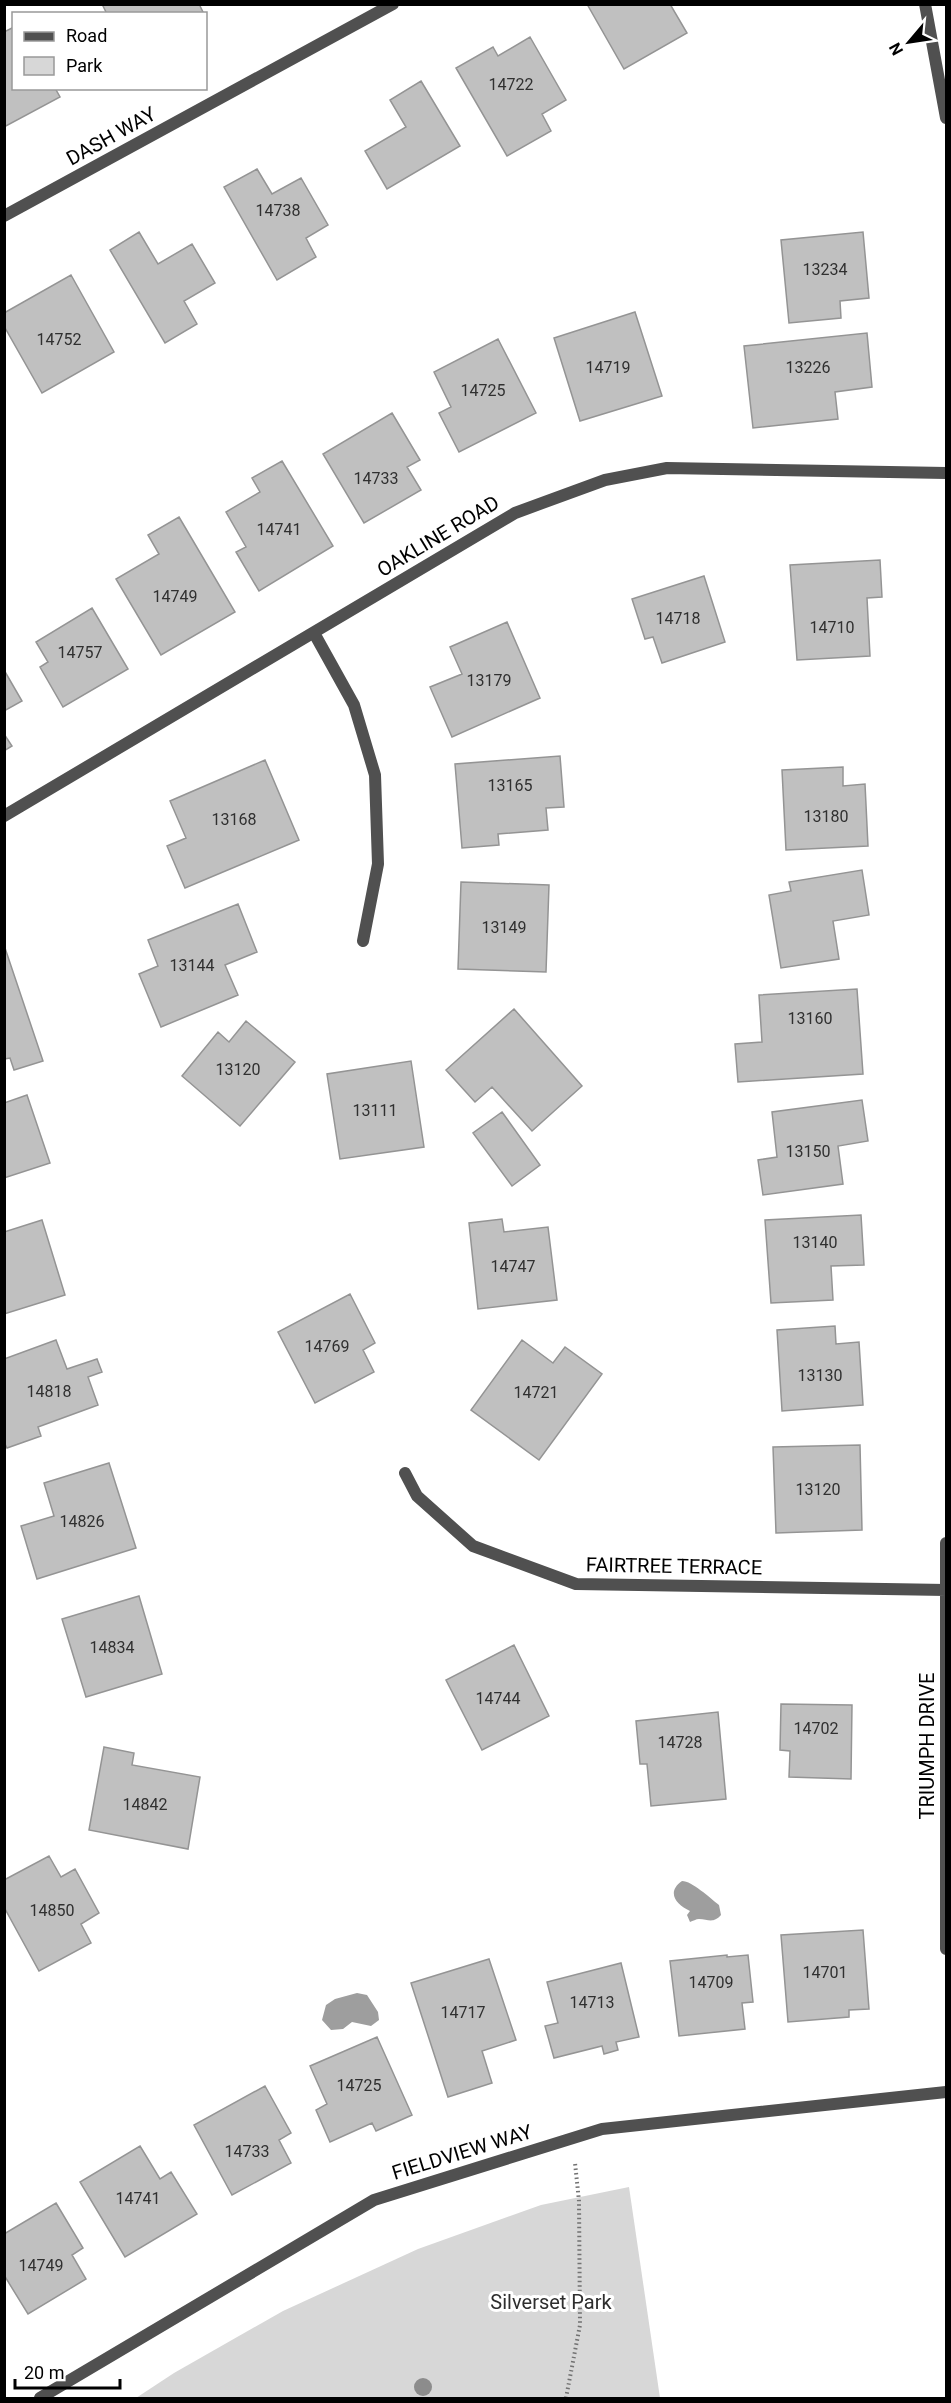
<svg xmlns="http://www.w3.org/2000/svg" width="951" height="2403" viewBox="0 0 951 2403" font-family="Roboto,sans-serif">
<rect width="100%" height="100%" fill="#fff"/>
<!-- green -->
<path fill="#d7d7d7" d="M629,2187l31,211h-524l38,-25 109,-62 135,-62 123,-44z"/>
<!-- water -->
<path fill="#9e9e9e" d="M682,1881c10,0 28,17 37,24l2,10c-8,9 -13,4 -22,4 -3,0 -6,2 -9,3l-3,-7 3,-4c-14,-6 -24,-19 -8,-30z
M357,1993l10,2 11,17 1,8 -8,6 -19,-4 -9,7 -12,1 -9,-10 4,-15 9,-6z"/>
<!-- building -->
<path fill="#c0c0c0" stroke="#949494" stroke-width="1.5" d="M102,4h97l5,10h-97z
M587,4h83l17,29 -63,36z
M14,27v61h41l5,9 -56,30v-95z
M530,37l36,63 -24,14 9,17 -44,25 -51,-88 37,-21 5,9z
M421,81l39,65 -73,43 -22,-38 41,-24 -16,-27z
M257,169l15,25 29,-16 27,47 -22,13 10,19 -39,23 -53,-93z
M139,232l19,32 34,-20 23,39 -31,18 13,23 -32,19 -55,-93z
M863,232l6,66 -29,3 1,17 -52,5 -8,-83z
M71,275l43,77 -72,41 -38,-67v-13z
M635,312l27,84 -82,25 -26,-83z
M867,333l5,54 -37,5 3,27 -85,9 -9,-82z
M498,339l38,74 -77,39 -20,-39 12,-6 -17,-35z
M392,413l28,47 -13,7 14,23 -57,33 -41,-69z
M282,461l51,85 -74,45 -23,-39 10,-5 -20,-35 34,-20 -8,-14z
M179,517l56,95 -74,43 -45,-76 43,-25 -11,-19z
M880,560l2,37 -15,1 3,58 -73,4 -7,-95z
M704,576l21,66 -63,21 -9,-26 -8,2 -13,-40z
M92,608l36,61 -65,38 -23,-40 8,-5 -12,-20z
M507,622l33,76 -88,39 -22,-50 32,-13 -12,-27z
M4,670l18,31 -18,10z
M4,734l8,12 -8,5z
M560,756l4,51 -18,1 2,22 -50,4 1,11 -37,3 -7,-84z
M265,760l34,80 -114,48 -18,-42 19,-8 -16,-37z
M843,767v19l22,-2 3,62 -82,4 -4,-80z
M862,870l7,45 -36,6 6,38 -58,9 -12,-73 22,-4 -2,-9z
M461,882l88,3 -3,87 -88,-3z
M238,904l19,48 -32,13 13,30 -77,32 -22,-53 19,-8 -10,-26z
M4,945l39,116 -29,9 -4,-12 -6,1z
M857,989l6,85 -125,8 -3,-38 27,-2 -3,-47z
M514,1009l68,77 -50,45 -40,-44 -17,15 -29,-32z
M246,1021l49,41 -55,64 -58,-50 36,-44 11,10z
M411,1061l13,86 -84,12 -13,-85z
M27,1095l23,68 -46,15v-75z
M862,1100l6,41 -30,5 5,38 -80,11 -5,-35 19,-3 -5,-45z
M502,1112l38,53 -28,21 -39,-53z
M861,1215l3,50 -33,1 2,34 -62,3 -6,-83z
M502,1219l2,13 44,-5 9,73 -79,9 -9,-86z
M42,1220l23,75 -61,19v-82z
M350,1294l25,49 -12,7 11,22 -59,31 -37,-71z
M835,1326l1,18 23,-2 4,63 -81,6 -5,-81z
M56,1340l11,29 30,-10 5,13 -14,5 10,28 -60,22 3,9 -34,12 -3,-6v-83z
M522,1340l31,23 12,-16 37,27 -63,86 -68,-50z
M860,1445l2,85 -86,3 -3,-86z
M109,1463l27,85 -99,31 -16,-53 33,-10 -10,-33z
M139,1596l23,78 -76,23 -24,-78z
M514,1645l35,71 -67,34 -36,-70z
M781,1704l71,1 -1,74 -62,-2 1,-26 -10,-1z
M718,1712l8,87 -75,7 -4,-42h-7l-4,-43z
M104,1747l30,6 -2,12 68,12 -12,72 -99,-19z
M49,1856l12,21 14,-8 24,44 -18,11 10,19 -52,28 -35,-64v-27z
M863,1930l6,79 -20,1v7l-61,5 -7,-87z
M727,1955v2l21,-2 5,47 -11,1 3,26 -66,7 -9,-75z
M489,1959l27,81 -34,11 10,32 -44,14 -37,-114z
M621,1963l18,74 -23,5 2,8 -14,4 -2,-8 -48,12 -9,-32 13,-3 -11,-41z
M377,2037l35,78 -36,16 -4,-8 -42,19 -14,-32 11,-6 -17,-38z
M265,2086l26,47 -12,7 12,23 -59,32 -38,-70z
M140,2146l20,33 11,-7 26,42 -72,43 -45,-75z
M56,2203l27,45 -11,7 14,24 -58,35 -24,-39v-41z"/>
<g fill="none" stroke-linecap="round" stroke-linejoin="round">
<!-- path -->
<path stroke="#727272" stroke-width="4" stroke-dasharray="1.5 3" stroke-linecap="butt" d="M566,2398l14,-73 -1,-124 -4,-38"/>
<!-- street -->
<path stroke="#505050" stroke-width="12" d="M925,4l21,114
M4,216l389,-212
M314,633l40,72 21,70 3,89 -15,77
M4,816l511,-303 90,-33 62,-12 279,5
M405,1473l12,23 56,50 103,38 370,6
M946,1543v406
M40,2398l334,-198 228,-71 344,-37"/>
</g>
<!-- trees -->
<circle fill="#8c8c8c" cx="423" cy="2387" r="9"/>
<g text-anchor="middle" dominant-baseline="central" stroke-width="6" stroke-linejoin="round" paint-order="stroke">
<!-- number labels -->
<g font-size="16" fill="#303030">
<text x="511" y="84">14722</text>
<text x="278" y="210">14738</text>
<text x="825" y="269">13234</text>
<text x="59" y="339">14752</text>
<text x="608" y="367">14719</text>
<text x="808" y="367">13226</text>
<text x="483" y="390">14725</text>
<text x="376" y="478">14733</text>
<text x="279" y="529">14741</text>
<text x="175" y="596">14749</text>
<text x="678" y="618">14718</text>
<text x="832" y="627">14710</text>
<text x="80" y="652">14757</text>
<text x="489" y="680">13179</text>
<text x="510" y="785">13165</text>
<text x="826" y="816">13180</text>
<text x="234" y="819">13168</text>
<text x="504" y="927">13149</text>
<text x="192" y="965">13144</text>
<text x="810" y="1018">13160</text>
<text x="238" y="1069">13120</text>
<text x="375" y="1110">13111</text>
<text x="808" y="1151">13150</text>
<text x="815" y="1242">13140</text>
<text x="513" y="1266">14747</text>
<text x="327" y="1346">14769</text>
<text x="820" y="1375">13130</text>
<text x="49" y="1391">14818</text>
<text x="536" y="1392">14721</text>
<text x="818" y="1489">13120</text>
<text x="82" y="1521">14826</text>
<text x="112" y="1647">14834</text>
<text x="498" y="1698">14744</text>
<text x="816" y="1728">14702</text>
<text x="680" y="1742">14728</text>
<text x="145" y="1804">14842</text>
<text x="52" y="1910">14850</text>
<text x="825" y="1972">14701</text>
<text x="711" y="1982">14709</text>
<text x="592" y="2002">14713</text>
<text x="463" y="2012">14717</text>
<text x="359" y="2085">14725</text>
<text x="247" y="2151">14733</text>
<text x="138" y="2198">14741</text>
<text x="41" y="2265">14749</text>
</g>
<!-- street labels -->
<g font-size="20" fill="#000" stroke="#fff">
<text transform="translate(111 136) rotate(-29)">DASH WAY</text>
<text transform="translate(438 536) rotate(-31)">OAKLINE ROAD</text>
<text transform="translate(674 1566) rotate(1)">FAIRTREE TERRACE</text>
<text transform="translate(927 1746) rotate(-90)">TRIUMPH DRIVE</text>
<text transform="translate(462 2152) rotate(-17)">FIELDVIEW WAY</text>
</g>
<!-- park labels -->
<g font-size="20" fill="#2e2e2e" stroke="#fff">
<text x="551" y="2302">Silverset Park</text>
</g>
</g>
<!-- border -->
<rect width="951" height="2403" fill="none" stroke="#000000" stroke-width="12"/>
<!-- legend -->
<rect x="12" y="12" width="195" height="78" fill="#ffffff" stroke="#999999" stroke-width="1.5"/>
<rect x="24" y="32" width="30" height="9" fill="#505050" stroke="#999999" stroke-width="1.5"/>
<text x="66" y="42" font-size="18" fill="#000000">Road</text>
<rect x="24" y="57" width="30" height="18" fill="#d7d7d7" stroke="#999999" stroke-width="1.5"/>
<text x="66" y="72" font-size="18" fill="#000000">Park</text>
<!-- north arrow -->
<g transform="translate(909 42) rotate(241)" stroke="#ffffff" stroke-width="4.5" paint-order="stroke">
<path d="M0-4.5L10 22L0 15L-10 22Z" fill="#000000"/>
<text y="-9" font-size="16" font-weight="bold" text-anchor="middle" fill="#000000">N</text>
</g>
<!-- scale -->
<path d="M15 2379v9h105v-9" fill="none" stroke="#000000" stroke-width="3"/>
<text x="24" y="2379" font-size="18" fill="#000000" stroke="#ffffff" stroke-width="4.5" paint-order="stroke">20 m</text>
</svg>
